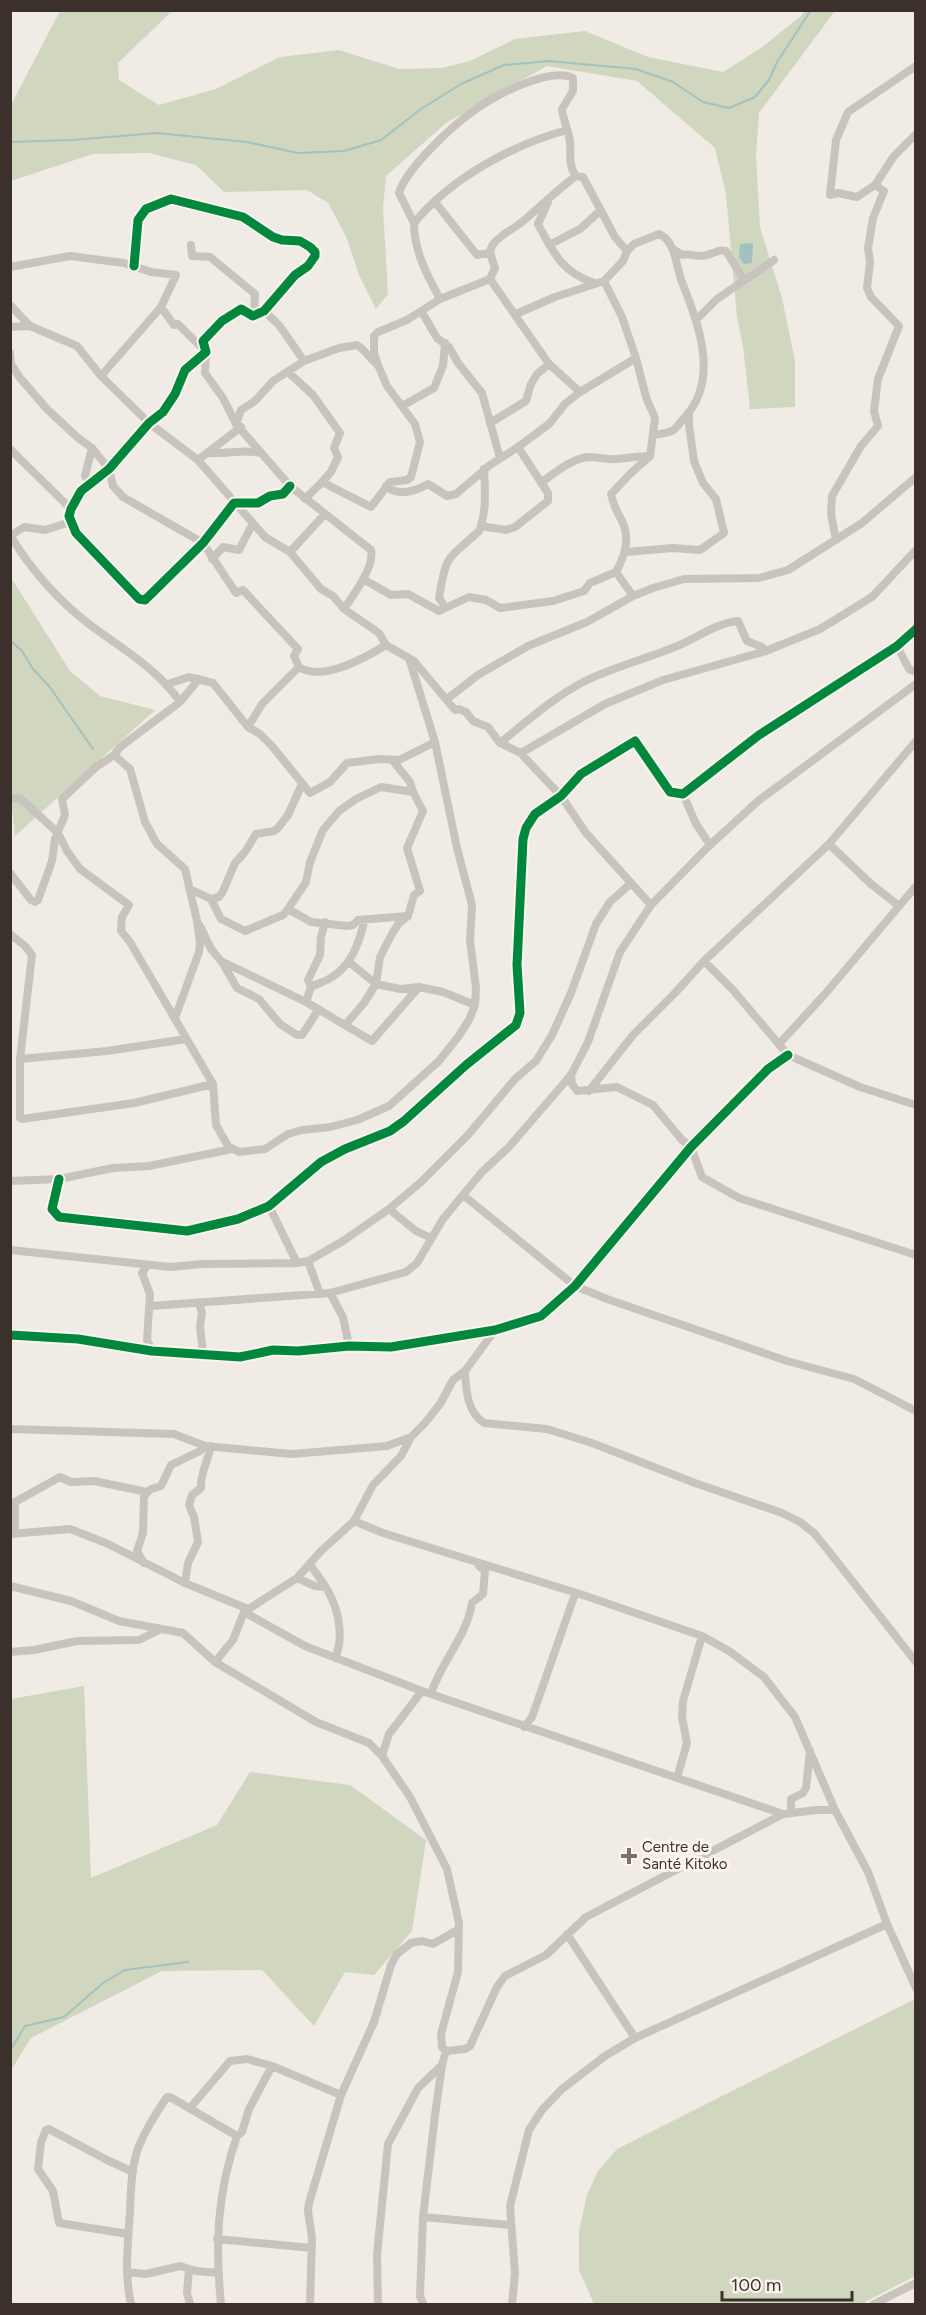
<svg xmlns="http://www.w3.org/2000/svg" width="926" height="2315" viewBox="0 0 926 2315" font-family="Figtree,sans-serif">
<rect width="100%" height="100%" fill="#f0ebe5"/>
<!-- green -->
<path fill="#d1d6bf" d="M60,11h112l-54,52 1,17 40,25 57,-16 64,-32 59,-7 60,19 43,-1 28,-7 45,-22 70,-8 63,26 75,15 38,-24 41,-33 2,-4h31l-76,102 -3,42 4,72 22,71 13,63v46l-45,2 -7,-63 -6,-29 -11,-123 -11,-46 -78,-67 -90,-15 -101,57 -60,53 -3,32 5,86 -12,15 -17,-34 -13,-39 -18,-33 -21,-13 -83,2 -28,-27 -47,-12 -56,1 -82,27 -1,-79 3,-1z
M10,576l60,95 30,25 55,14 -140,126 -5,-46z
M84,1686l7,192 126,-53 33,-53 100,13 76,55 -14,91 -38,44 -29,-3 -31,54 -52,-56 -100,1 -131,67 -20,32v-371z
M913,2000l3,6 -1,270 -54,28h-267l-15,-34v-39l8,-36 11,-24 19,-22z"/>
<!-- water -->
<path fill="#a1c2c1" d="M753,243l-1,20 -8,1 -5,-6 1,-14z"/>
<g fill="none" stroke-linecap="round" stroke-linejoin="round">
<!-- stream -->
<path stroke="#a1c2c1" stroke-width="2" d="M10,142l62,-2 85,-7 90,9 51,11 46,-2 37,-11 40,-31 40,-25 43,-19 45,-4 87,8 37,13 30,20 26,6 26,-11 14,-17 8,-18 34,-52
M10,640l12,11 11,18 16,17 44,63
M10,2051l15,-25 39,-9 39,-34 22,-13 63,-8"/>
<!-- street -->
<path stroke="#c9c3be" stroke-width="8" d="M916,66l-68,46 -12,28 -6,55 8,-2 19,4 18,-12 19,-29 22,-22
M435,202l42,53 13,-2
M548,202l-10,22c15,28 24,49 57,59
M414,223l-15,-30c7,-24 52,-66 73,-81 19,-15 78,-46 101,-34v13l-11,18c1,11 7,22 8,33 1,13 -2,23 6,34
M191,245l1,11 18,1 45,37 -1,21
M549,245l31,-16 21,-19
M673,249l9,6c9,-2 17,3 25,0 8,-2 11,-6 19,-4l18,29
M627,251l7,-7 25,-10c17,7 17,33 23,48 16,41 38,97 3,135 -4,4 -8,11 -13,14 -5,2 -12,3 -18,4
M134,266l4,-46 8,-11 25,-10 72,18 30,20 9,3 18,1 10,6 5,5v4l-7,10 -13,9 -31,36 -11,5 -12,-7 -19,12 -19,20 3,11 -21,18 -10,24 -12,18 -14,11 -40,46 -28,22 -10,18 -2,7 7,17 63,66 6,1 58,-57 31,-40h24l12,-7 13,-2 7,-8
M10,267l60,-11 54,7 27,9 25,3 -15,32 -60,69
M604,281l18,36 14,41 10,39 9,21 -5,38 -19,17 -20,21c2,11 6,18 11,27 9,18 2,36 -6,51l17,24
M440,299c-13,-24 -26,-48 -26,-76 37,-45 98,-78 153,-93
M10,305l20,21 47,20 24,30 48,47 49,37 67,77 25,15 31,37 12,7 11,13 35,24 7,12 28,16 41,49 4,-1 7,3 7,9 15,6 12,16 21,10 5,6 35,37 25,37 65,72
M161,307l13,18 4,-1 28,28 -1,21 18,25 13,26 54,62 81,64c4,17 -18,45 -27,59
M264,311l15,14 25,36
M422,312l15,26 12,9 9,16 24,30 18,65
M516,314l39,-17 49,-16 19,-20 4,-10 -12,-14 -32,-60 -7,-1c-19,14 -36,31 -54,46 -10,8 -23,13 -30,24 -4,7 1,15 3,22l-5,11 59,85 31,28
M697,319l20,-20 57,-39
M10,327l20,-1
M10,353l1,11 9,14 27,31 30,28 15,11 17,21 4,17 10,11 80,46 33,50 7,-3 55,59 -4,7 5,11c23,15 66,-9 87,-22
M288,372l25,23 27,38 -6,15 4,9 -7,15 -9,10
M402,406l32,-18 9,-22 2,-23
M490,423l36,-22 5,-17 6,-10 12,-10
M236,424l5,-14 14,-9 18,-20 31,-20 35,-13 18,-3c6,3 13,14 21,20
M10,449l61,60
M209,453c19,1 34,-4 52,0
M198,460l43,-33
M541,483c13,-10 30,-24 47,-26 9,0 19,3 29,2 11,-1 22,-3 33,-3
M90,484l-5,-8 7,-28
M386,486c12,11 30,5 42,-2l19,12 9,-2 34,-29 28,-18 31,-23 16,-20 15,-12 56,-34
M305,499l17,-17 49,25 19,-25 17,-2 4,-3 9,-35 -5,-18 -28,-38 -9,-21 -4,-12v-17l4,-4 29,-12 33,-21 50,-20
M70,522l-25,8 -21,-3 -11,7 -1,4c19,32 48,64 77,86 33,25 68,44 91,78
M481,526l25,4 9,-3 33,-26v-8l-30,-46
M836,540l-5,-26 1,-18 29,-50 17,-20 -4,-15 4,-32 21,-53 -28,-29 -4,-9 3,-26 -2,-14 5,-30 11,-27 -9,-6
M290,552l34,-37
M626,552l47,-4 27,2 24,-17 -8,-34 -13,-16 -9,-22 -5,-36v-12
M212,559l11,-12 16,3 14,-27
M363,579l28,16 17,-1 31,17 30,-14 17,3 14,8 53,-7 31,-10 6,-8 26,-11
M445,607l-6,-9c7,-45 9,-38 40,-67 8,-19 6,-42 5,-62
M897,646l12,23 7,3
M168,684l21,-7 24,6 35,44 12,7 12,12 38,47 20,-11 17,-19 32,-4 20,1 36,-18
M447,699l31,-24 50,-29 59,-24 46,-26 20,-8 31,-9 75,-1 29,-8 74,-47 54,-46
M248,727l14,-23 37,-37
M500,743c27,-22 54,-46 85,-62 29,-14 60,-22 90,-34 20,-8 41,-24 63,-26l9,20 15,6 4,4
M521,753l84,-49 58,-24 103,-29 54,-22 52,-32 44,-47
M114,755l16,14 15,53 12,22 28,25 12,52 3,22 -1,9 -24,66
M683,794l13,30 14,21
M10,798h10l38,35 9,18 13,18 49,36 -7,12 -1,14 9,11 83,142 3,41 12,21 11,6 26,-3 23,-15 14,-4 28,-3 27,-7 32,-14 50,-45 19,-24 11,-17 6,-15 1,-17 -6,-48 2,-35 -15,-57 -22,-106 -26,-84
M829,844l42,40 28,22
M10,873l21,27 4,2 3,-2 14,-39 3,-22 10,-24 -3,-16 34,-32 18,-12 6,-8 60,-45 19,-23
M190,889l21,10 10,20 24,12 38,-16 5,-6 18,-27 4,-20 13,-32 16,-19 17,-12 25,-12 32,5
M211,899l8,-2 4,-6 12,-28 10,-11 11,-18 18,-3 4,-3 10,-13 14,-31
M288,909l23,13 36,4 6,-1 5,-5 50,-4
M200,926l11,23 10,12 85,41 66,39 47,-54
M10,934l15,12 7,9 -12,104v59l2,1 112,-16 79,-19
M704,961l29,29 55,65 72,32 56,18
M222,962l15,26 22,11 21,25 17,11h5l17,-26
M349,962l27,22 24,5 19,-2 24,5 32,13
M311,987l-3,-7 12,-25 1,-18 4,-15
M306,1002l5,-15c6,-3 12,-5 18,-8 23,-13 30,-36 36,-60
M346,1024l18,-21 12,-19 4,-27 13,-25 6,-9 9,-7 6,-21 6,-4 -13,-43 16,-37 -10,-19 -3,-10 -17,-21
M779,1044l46,-50 91,-108
M20,1059l87,-8 79,-12
M571,1075l1,9 5,7 40,-4 36,18 29,35 9,7 11,30 37,21 177,57
M589,1091l44,-56 42,-42 29,-32 125,-117 87,-103
M59,1179l-7,30 7,8 128,14 51,-12 31,-13 52,-44 24,-13 45,-18 14,-10 62,-56 50,-40 4,-12 -3,-48 6,-126 3,-11 9,-14 26,-18 20,-22 54,-33 35,51 13,2 76,-59 138,-89 19,-17
M10,1181l49,-2 54,-11 36,-2 83,-17
M463,1195l112,91 32,13 180,62 67,18 62,32
M269,1206l28,57
M389,1209l27,22 15,7
M10,1250l161,17 30,-3 96,-1 11,-2 35,-20 46,-32 32,-27 47,-47 47,-56 21,-18 16,-26 19,-42 25,-69 14,-22 20,-18
M308,1261l12,33
M147,1266l-5,7 8,21 -3,46 5,11
M330,1293l13,24 6,29
M199,1303l3,10 -2,13 3,27
M151,1306l179,-13 76,-21 11,-9 26,-44 39,-47 27,-25 62,-72 17,-33 32,-90 31,-47 59,-60 48,-44 158,-117
M10,1335l68,4 74,12 88,6 33,-7 25,1 51,-5 42,1 104,-17 46,-14 34,-30 116,-139 77,-78 20,-14
M465,1371c1,19 2,41 19,52l63,6 45,14 103,40 87,30 18,9 14,11 17,21 85,108
M10,1429l164,5 31,12 87,8 95,-8 24,-9 14,-14 15,-19 13,-24 12,-9 30,-41
M354,1521l29,12 200,62 119,41 27,15 35,26 31,40 40,93 33,62 19,52 29,64
M10,1534l60,-5 36,14 79,40 63,26
M15,1534v-32l45,-25 11,5 23,-1 53,11
M144,1563l-7,-12 6,-18 1,-37 7,-7 10,-3 10,-21 29,-14 5,-5
M310,1564c6,10 14,19 19,29 10,18 15,46 6,65
M297,1578l18,8 10,1
M185,1583l3,-20 10,-21 -4,-25 -5,-12 3,-10 9,-7c-1,-15 7,-27 10,-42
M10,1586l61,15 48,20 64,12 32,29 101,60 53,21 13,13 28,41 37,72 12,54 -1,49 -17,62 1,13 4,4
M244,1612l61,34 117,45 361,123
M10,1652l24,-2 43,-9 62,-1 20,-10
M215,1662l18,-22 11,-28 53,-34 24,-27 33,-30 19,-36 28,-29 10,-19
M431,1694c10,-32 36,-58 41,-91l11,-9 2,-23 -6,-5
M524,1727l8,-10 43,-123
M382,1756l7,-22 33,-43
M677,1778l10,-35 -5,-26 1,-16 19,-65
M791,1812v-13l12,-6 3,-5 4,-37
M567,1934l68,104
M446,2051l19,-2 5,-3 27,-59 8,-11 41,-21 40,-38 197,-103 34,-4h18
M190,2108l40,-47 17,-2 25,7 69,29
M423,2217l87,8
M128,2234l-69,-11 -6,-32 -15,-22 3,-27 5,-12 3,-1 58,31 26,12
M217,2239l95,9
M189,2269l-2,24 3,11
M127,2272l19,2 34,-8 16,5 23,2
M131,2304c-7,-31 -3,-61 -1,-93 1,-21 1,-45 9,-65 7,-17 17,-33 28,-49h3l67,39
M221,2304c-6,-59 -4,-111 16,-168l5,-4 7,-23 23,-43
M310,2304l2,-66 -4,-27 1,-8 32,-108 33,-73 17,-57 6,-11 14,-11 11,-2 11,3 26,-15
M378,2304l-1,-49 11,-111 30,-56 24,-23
M423,2304l-3,-8 3,-79 12,-102 7,-50 4,-14
M512,2304l3,-31 -5,-67 19,-76 13,-20 20,-21 43,-33 30,-18 252,-114
M874,2304l42,-21"/>
<!-- cycleway casing -->
<g stroke="#fbf5ee" stroke-width="13">
<path id="cycleway" d="M134,266l4,-46 8,-11 25,-10 72,18 30,20 9,3 18,1 10,6 5,5v4l-7,10 -13,9 -31,36 -11,5 -12,-7 -19,12 -19,20 3,11 -21,18 -10,24 -12,18 -14,11 -40,46 -28,22 -10,18 -2,7 7,17 63,66 6,1 58,-57 31,-40h24l12,-7 13,-2 7,-8
M59,1179l-7,30 7,8 128,14 51,-12 31,-13 52,-44 24,-13 45,-18 14,-10 62,-56 50,-40 4,-12 -3,-48 6,-126 3,-11 9,-14 26,-18 20,-22 54,-33 35,51 13,2 76,-59 138,-89 19,-17
M10,1335l68,4 74,12 88,6 33,-7 25,1 51,-5 42,1 104,-17 46,-14 34,-30 116,-139 77,-78 20,-14"/>
</g>
<!-- cycleway -->
<use href="#cycleway" stroke="#00873e" stroke-width="9"/>
</g>
<!-- markers -->
<path fill="#7a716c" stroke="#fbf5ee" stroke-width="2" d="M626 1847h6v6h6v6h-6v6h-6v-6h-6v-6h6z"/>
<g text-anchor="middle" dominant-baseline="central" stroke-width="6" stroke-linejoin="round" paint-order="stroke">
<!-- poi labels -->
<g font-size="15" fill="#3b302b" stroke="#fbf5ee" text-anchor="start">
<text x="642" y="1847">Centre de<tspan x="642" dy="17">Santé Kitoko</tspan></text>
</g>
</g>
<!-- border -->
<rect width="926" height="2315" fill="none" stroke="#3b302b" stroke-width="24"/>
<!-- scale -->
<path d="M722 2291v9h130v-9" fill="none" stroke="#3b302b" stroke-width="3"/>
<text x="731" y="2291" font-size="18" fill="#3b302b" stroke="#fbf5ee" stroke-width="4.5" paint-order="stroke">100 m</text>
</svg>
